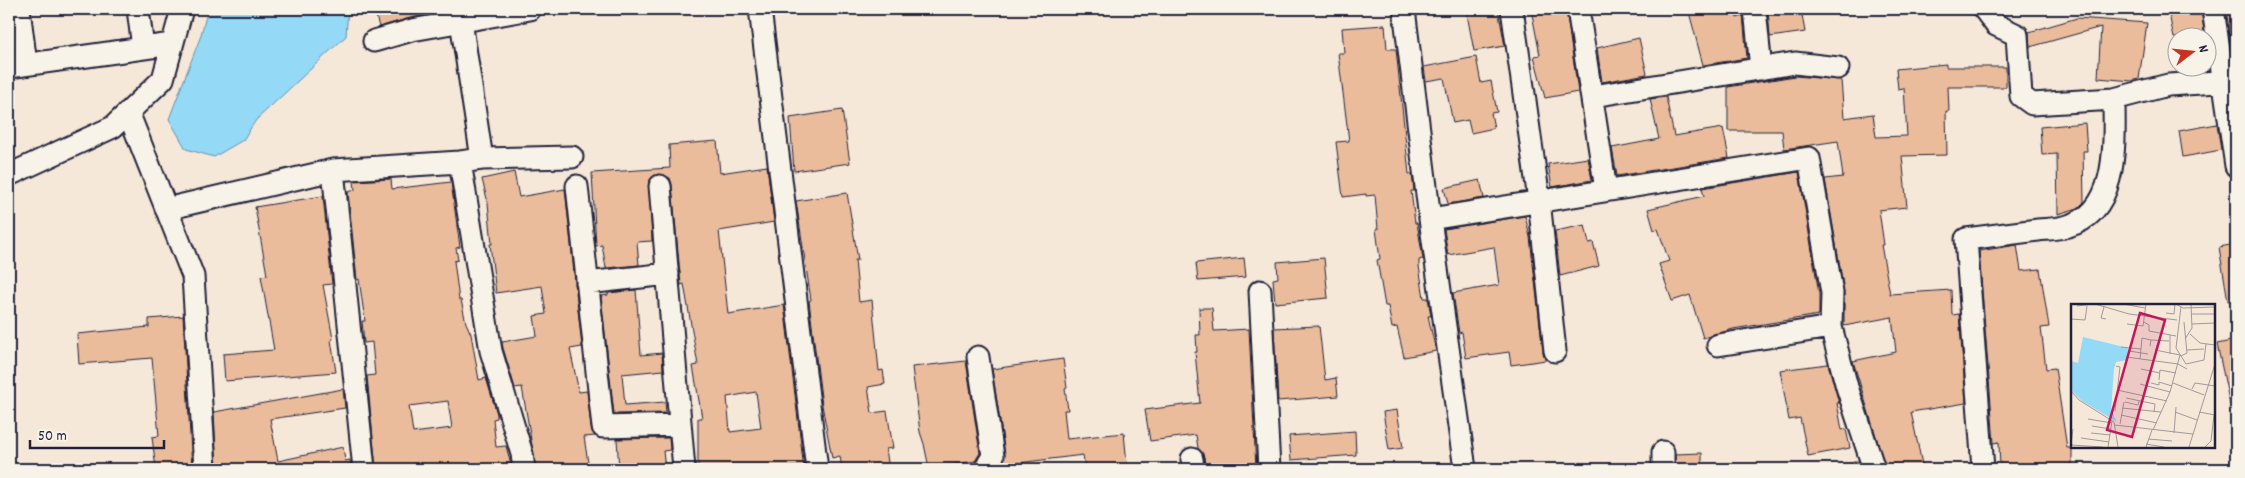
<svg xmlns="http://www.w3.org/2000/svg" width="2245" height="478" viewBox="0 0 2245 478" font-family="Dekko,sans-serif">
<rect width="100%" height="100%" fill="#f5e8d9"/>
<filter id="ink" filterUnits="userSpaceOnUse"><feTurbulence type="fractalNoise" baseFrequency=".02" numOctaves="2"/><feDisplacementMap in="SourceGraphic" scale="10" xChannelSelector="R" yChannelSelector="G"/><feConvolveMatrix kernelMatrix="1 2 1 2 8 2 1 2 1" color-interpolation-filters="sRGB"/></filter>
<g filter="url(#ink)">
<!-- water -->
<path fill="#94d9f6" stroke="#6690ab" d="M208,9h140l-2,27 -90,84 -13,20 -29,17 -28,-8 -17,-30 31,-81z"/>
<!-- building -->
<path fill="#ebbc9b" stroke="#22223b" fill-rule="evenodd" d="M374,9h75v2l-39,7 -31,9z
M1466,9h32l7,37 -31,5z
M1531,9h35l12,83 -33,6 -11,-42 6,-1z
M1705,9h30l2,9 6,-2 4,42 -44,7 -14,-53z
M1768,9h33l4,23 -35,5z
M2168,9h33l4,29h-31z
M2226,9h10v50h-3z
M2077,18l70,5 -8,56 -7,2 -34,-3 3,-51 -71,20 -1,-15z
M1385,25l2,24h9l13,125h3l2,17h-3l4,32h2l6,36 -4,1v6l5,32h4l3,18h-3l8,35 -32,6 -7,-30 -5,1 -4,-22h-3l-8,-46 3,-1 -4,-30h2l-3,-34 -9,1v-2l-23,3 -7,-55 13,-1 -11,-88h6l-2,-25z
M1639,38l8,36 -45,8 -5,-34z
M1476,57l5,26 10,-2 6,31 -6,1 3,15 -23,5 -3,-13 -15,3 -9,-45 -18,3 -2,-14z
M1946,64v3h60v20h-58l1,24h-3l1,44 -45,1 5,51 -28,3 5,35h-3l9,49 61,-4 1,25 7,-1 7,89 -55,9 12,57h-37l-33,-108 43,-9 -4,-35 -48,9v-35l-19,-112 18,-2 -5,-36 -54,8 -2,-18h-54v-44l67,-11 46,4 3,38 29,-4 3,23 31,-1 -3,-48 -6,1 -2,-20z
M1666,97l8,39 49,-8 6,30 -112,18 -5,-28 47,-9 -9,-40z
M842,110l8,53 -56,8 -4,-53z
M2085,123l2,28h-4l1,51 -6,6 -20,6 -1,-60 -15,1 -2,-28z
M2217,124l4,26 -38,7 -4,-26z
M717,141l3,32 47,-7 7,56 -55,9 9,83 56,-9 20,164h-106v-51h4l-9,-52 5,-1 -14,-81 -3,1 -9,-100 -2,-7 -12,-4 -9,7 3,60 -15,1 2,23 -33,3 -4,-23 -6,1 -4,-73 78,-5 -1,-23zM756,392l5,36 -31,4 -3,-35z
M1588,158l4,22 -40,7 -4,-23z
M514,172l5,25 46,-8 17,158 -12,2 9,43 8,-1 4,37 4,8 -11,1 5,32h-53l-14,-82 -7,1 -12,-40 -1,-6 35,-6 -3,-20 12,-2 -4,-28 -46,7 -6,-49h2l-4,-41 -6,-24z
M1799,172l20,122v21l-86,14 -30,9 -13,-43 -18,6 -13,-37 10,-3 -11,-32 -4,1 -6,-21 56,-13 -2,-8z
M391,179l1,10 59,-7 9,65 -4,1 2,12 -4,1 5,39h2l5,23 5,11 8,46 7,-2 11,36v4l-4,1 3,28 10,-1 5,19 -34,4h-101l-9,-93 8,-1 -3,-33 -8,1 -2,-22h3l-6,-42 -2,1 -9,-88 7,-2 -1,-9zM448,401l4,27 -39,5 -4,-27z
M1480,180l4,18 -36,6 -4,-16z
M847,193l11,67h-3l4,42 13,-2 7,71 4,-1 2,14 -17,3 4,26 15,-2 6,37 -7,1 3,20h-47l-2,-13 -8,2 -10,-53 -13,-104 2,-1 -15,-99z
M323,196l9,88 -9,1 10,54 -2,1 5,32 -111,9 -2,-27 51,-4 -13,-74 6,-1 -12,-68z
M1525,216l5,21 13,115 3,8 -35,5 -2,-13 -43,6 -4,-26 -3,1 -6,-40 46,-8 -5,-38 -46,8 -4,-26z
M1585,225l4,18 4,-1 6,24 -39,10 -5,-45z
M2236,244v56l-8,1 -9,-54z
M2017,245l4,26 19,-2 9,58 -8,1 5,41 9,-1 12,80h5v21h-72l-1,-27 -5,1 -15,-192z
M1244,258l2,19 -48,4 -2,-18z
M1324,258l4,40 -53,5 -2,-24 5,-1 -1,-16z
M636,290l5,65 21,-2 1,17 -41,4 3,31 40,-3 1,11 -52,1 -13,-118 7,-1v-2z
M1199,308h13l2,23 35,-2 7,140h-51l-1,-12 -6,-9 -2,-13 -46,6 -5,-31 55,-7 -5,-51h2l-1,-17h4z
M183,316l9,153h-36l-4,-32 7,-1 -7,-78 -73,6 -2,-30 72,-7v-8z
M1319,326l6,54 11,-2 2,18 -60,5 -4,-73z
M2236,340v65h-6l-13,-61z
M1063,359l4,29 -2,1 3,21h-4l3,29 57,-6 3,31 -42,4 -2,-13 -81,10 3,-11 -13,-85z
M966,361l14,92 -5,8 -46,7 -5,-24 -4,-12 -8,-65z
M1828,364l11,39h-2l5,27 4,-1 4,19 -42,8 -8,-38 -11,2 -9,-50z
M343,389l2,19 -75,11 8,42 65,-14 2,14 5,-1 1,9h-134l-3,-57z
M1397,410l6,38 -14,2 -6,-38z
M1355,431l1,24 -65,5 -2,-24z
M669,438l1,12 -7,1 2,18h-46l-2,-30z
M1702,453v16h-27l1,-15z
M1853,461h5l3,8h-7z"/>
<g fill="none" stroke-linecap="round" stroke-linejoin="round">
<!-- minor casing -->
<g stroke="#22223b" stroke-width="25">
<path id="minor" d="M19,9l7,55
M138,9l5,39
M760,9l57,460
M1404,9l26,210 35,250
M1512,9l27,191 16,151
M1578,9l28,181
M1755,9l6,60
M1984,9l12,16 21,10 4,61 11,8 82,-5 54,-14 68,-4
M2213,9l23,157
M461,21l21,138
M374,41l38,-11 118,-21
M9,67l163,-23
M1593,96l202,-33 43,5
M128,112l65,164 12,193
M460,162l31,189 31,103 2,15
M333,170l31,299
M9,175l104,-48 50,-48 19,-70
M577,186l26,241 77,-2
M660,186l24,283
M166,209l167,-39 127,-8 22,-3 90,-2
M1430,219l379,-61 23,135 -1,34
M587,283l81,-9
M1260,291l9,178
M1718,345l113,-18 16,60 27,82
M978,357l15,99 -8,13
M1192,459l1,10
M1663,469v-17
M1983,469l-17,-230c24,-3 48,-6 72,-9 10,-1 21,-1 30,-4 52,-14 46,-86 46,-127"/>
</g>
<!-- minor -->
<use href="#minor" stroke="#f7f3e8" stroke-width="21"/>
</g>
</g>
<!-- overview -->
<g transform="translate(2071 304)">
<rect width="144" height="144" fill="#f5e8d9"/>
<path d="M12,33l45,11 -1,12 -11,2 -2,7 -3,42 6,11 -35,-21 -11,-11v-29l7,2z" fill="#94d9f6"/>
<path fill="none" stroke="#a1999a" stroke-width="1" d="M24,0l34,10 48,6M52,0l22,4M105,0l7,4 32,-1M6,2l16,-2M33,3l-3,11 5,1M110,3l-5,41 10,16 18,-4 2,-16M95,9l8,1 1,-10M121,10h23M0,15l14,1 2,-14M73,18l5,3v6l27,5M56,20l16,2 3,-22M121,20l23,-1M119,30l10,9 15,2M99,31v19M114,35l7,-11 -1,-24M79,42l1,-6 18,1M50,43l20,2M84,46l25,5M116,46l17,-1M58,47l19,3M110,52l6,-3 -3,-31M55,53l52,7 9,5M69,55l2,-21 9,2M70,65l19,4M88,76l1,-10 16,3M80,79l8,2v-3l13,4M102,79l31,12M69,80l30,8M121,85l3,-6 20,3M46,86l50,11M0,87l8,9 35,22 4,25M55,94l29,6 -1,8M54,98l13,3 1,-4M51,104l39,4M44,107l5,-44 -4,-1M104,108l22,8M128,108l16,3M50,111l36,8M17,115l24,4M49,120l4,-22M44,121l78,9M21,122l19,3M82,126l17,-38 10,-37M20,129l19,2M103,129l2,-26M10,134l28,4M77,135l24,2M0,140l2,-15M75,140l18,3M0,141l32,2M37,143l4,-26M75,143l6,-17M118,143l26,-83M134,143l6,-6 3,-26"/>
<path fill="#c2185b" fill-opacity="0.15" stroke="#c2185b" stroke-width="2.5" d="M69,9l25,7 -33,117 -25,-7z"/>
<rect width="144" height="144" fill="none" stroke="#22223b" stroke-width="2.5"/>
</g>
<!-- margin -->
<rect width="2245" height="478" fill="none" stroke="#f7f3e8" stroke-width="30"/>
<rect x="15" y="15" width="2215" height="448" fill="none" stroke="#22223b" stroke-width="2" filter="url(#ink)"/>
<!-- north arrow -->
<g transform="translate(2192 52) rotate(74)"><circle r="24" fill="#f7f3e8" stroke="#a29fa3"/>
<path d="M0-4L9 19L0 12L-9 19Z" fill="#c8321e"/>
<text y="-8" font-size="14" font-weight="bold" text-anchor="middle" fill="#22223b">N</text>
</g>
<!-- scale -->
<path d="M30 440v8h134v-8" fill="none" stroke="#22223b" stroke-width="2.5"/>
<text x="38" y="440" font-size="15" fill="#22223b" stroke="#f7f3e8" stroke-width="4" paint-order="stroke">50 m</text>
</svg>
